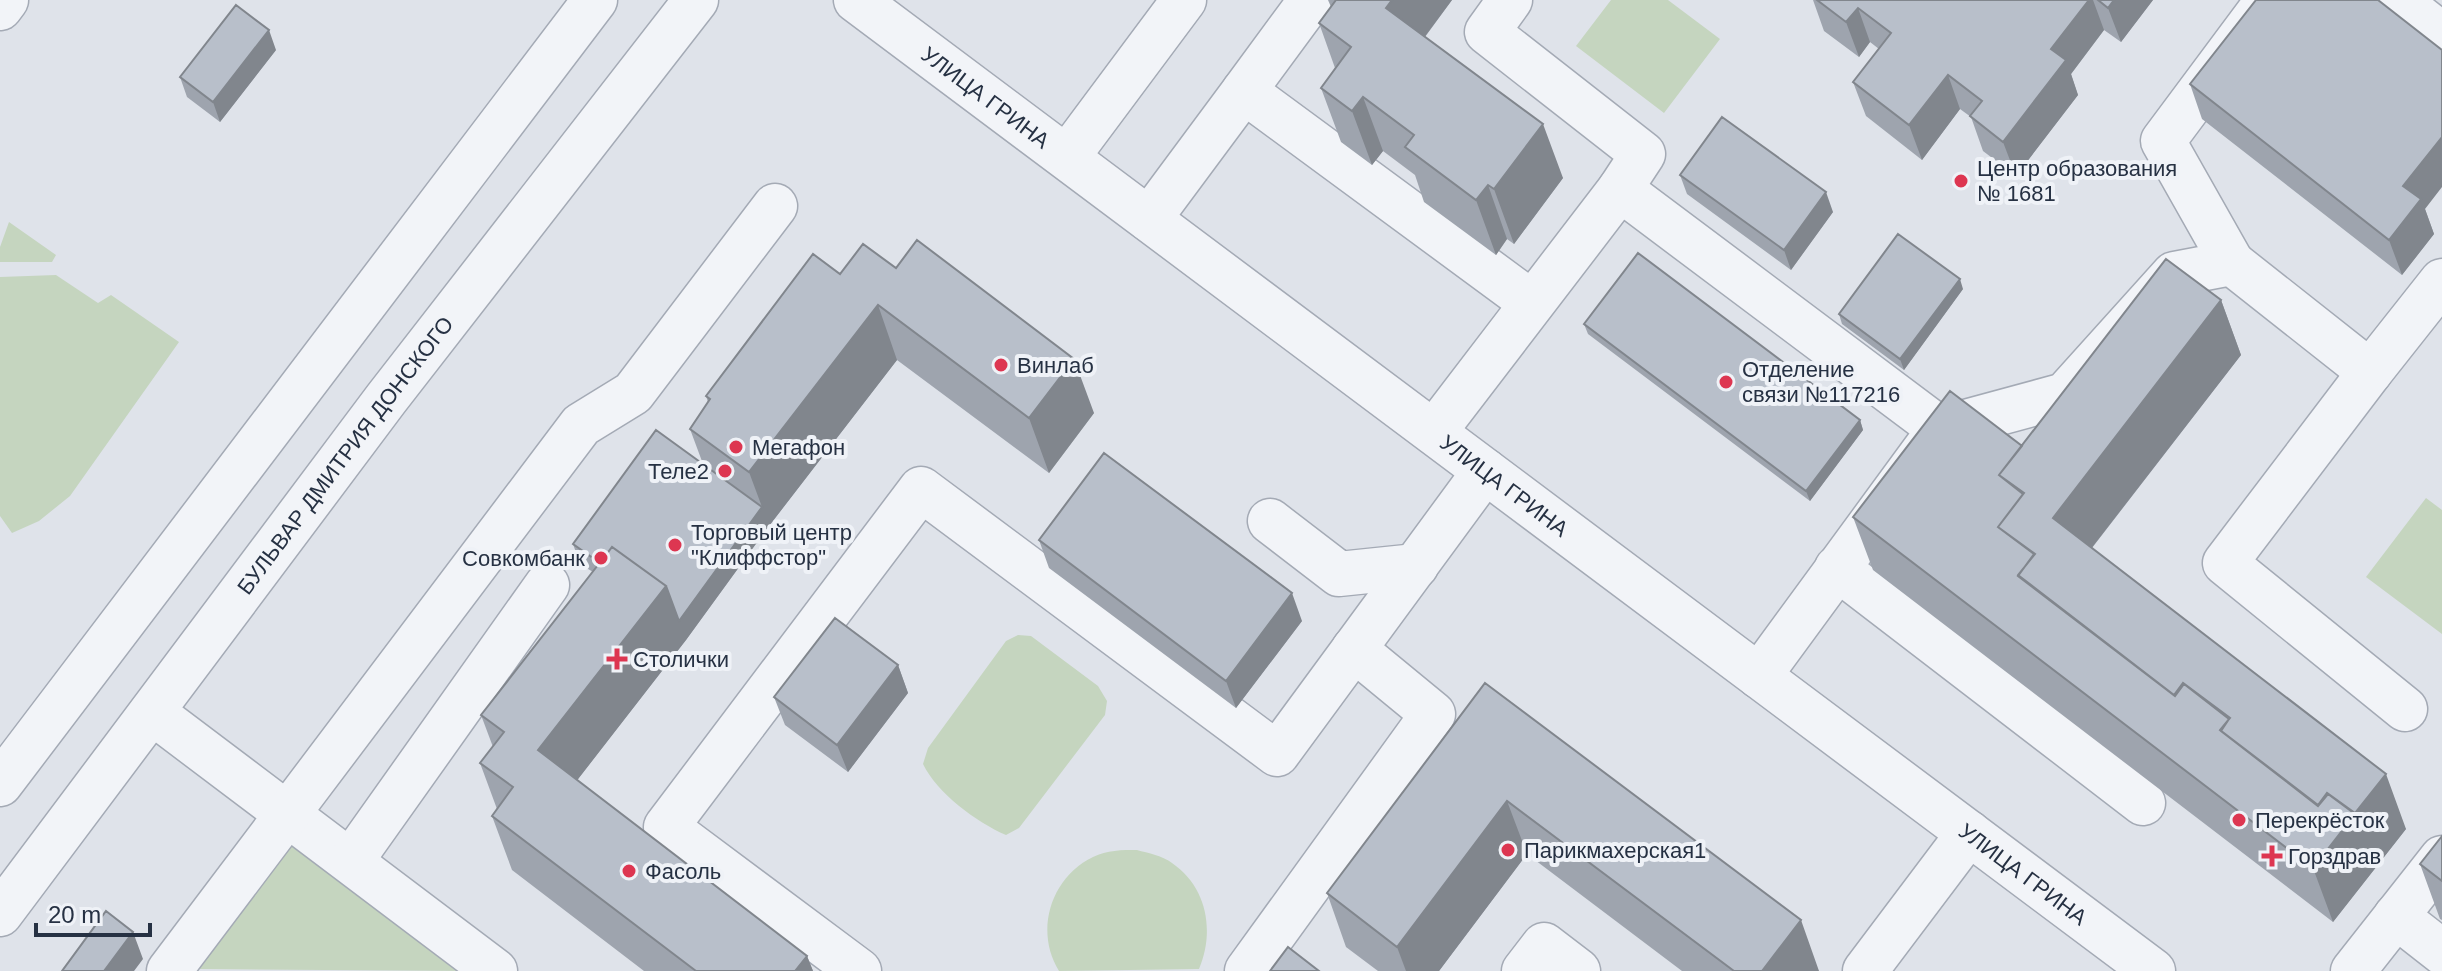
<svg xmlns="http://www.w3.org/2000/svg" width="2442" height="971" viewBox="0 0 2442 971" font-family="Helvetica,sans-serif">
<rect width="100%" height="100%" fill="#dfe3ea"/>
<!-- green -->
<path fill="#c5d5bf" d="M1611,0h57l52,39 -56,74 -88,-67z
M9,222l47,33 -4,7h-52v-15z
M56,275l42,28 13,-8 68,47 -109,154 -31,25 -27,12 -12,-17v-239z
M2426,498l16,12v124l-76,-57z
M1018,635l13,1 67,50 9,15 -2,14 -86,113 -13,7c-30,-13 -69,-42 -83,-71l5,-16 78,-107z
M292,838l177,133 -270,-2z
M1137,850c11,3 26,6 35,13 35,24 43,68 27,106l-140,2c-25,-40 -8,-94 34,-114 14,-7 29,-7 44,-7z"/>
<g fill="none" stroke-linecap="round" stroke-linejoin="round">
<!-- minor casing -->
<g stroke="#a4aab5" stroke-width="47">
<g id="minor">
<path id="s1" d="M856,0l1297,971"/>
<path d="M1510,0l-23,32 156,122 -23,35"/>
<path d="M2397,0l45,35"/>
<path d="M0,8l6,-8"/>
<path d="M1244,91l67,-91"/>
<path d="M1067,157l117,-157"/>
<path d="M1149,219l95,-128 288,212"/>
<path d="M2232,263l-69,-122 105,-141"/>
<path d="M2370,372l-145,191 180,146"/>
<path d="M1434,432l186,-243 320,240"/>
<path d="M1270,521l69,53 77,-8"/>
<path d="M1837,568l306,235"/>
<path d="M1759,676l181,-247 125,-34 109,-121 58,-11 138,109 72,-91"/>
<path d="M152,712l343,259"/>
<path d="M0,784l595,-784"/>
<path d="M351,861l196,-276"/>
<path id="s2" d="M0,914l386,-515 310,-399"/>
<path d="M2396,916l46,36"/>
<path d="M169,971l412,-546 52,-32 142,-187"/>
<path d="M859,971l-193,-144 255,-338 356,265 208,-283"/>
<path d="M1247,971l186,-257 -79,-65"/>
<path d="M1524,971l20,-26 34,26"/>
<path d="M1865,971l104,-138"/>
<path d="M2353,971l89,-113"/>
</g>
</g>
<!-- minor -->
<use href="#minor" stroke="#f2f4f8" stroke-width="44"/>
</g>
<!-- wall -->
<path fill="#9ea4ae" d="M1328,0h124l-27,37 138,141 -49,66 -7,-5 -11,16 -72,-53 -9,-27 -32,-24 -11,14 -31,-23 -20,-54 14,-20 -16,-45 12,-16z
M1813,0h340l-32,42 -17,-12 -33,44 7,21 -62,81 -33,-25 -12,-34 -11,-8 -38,51 -56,-44 -13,-34 26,-33 -9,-7 -11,15 -35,-26z
M276,50l-56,72 -33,-25 -7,-20z
M2190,84l235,125 9,25 -32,41 -200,-156z
M1680,175l153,37 -42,58 -104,-76z
M840,274l254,139 -45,60 -152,-113 -128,166 -83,114 -109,140 230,176 6,15h-169l-132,-101 -20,-54 5,-7 -17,-46 13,-16 -12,-32 112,-143 -13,-8 -7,-20 130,-80 -13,-35 18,-27 -2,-6z
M1963,289l-59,81 -62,-46 -3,-10z
M2221,300l20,55 -149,193 314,281 -73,93 -460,-352 -20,-53 169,-71z
M1584,324l276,96 3,10 -53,71 -222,-167z
M1039,540l263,81 -66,87 -187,-140z
M898,665l10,28 -60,79 -63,-47 -11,-28z
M1485,683l334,288h-137l-155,-117 -88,117h-61l-32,-24 -19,-54z
M2442,836v84l-2,-1 -20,-55z"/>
<!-- shaded-wall -->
<path fill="#81868d" d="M1392,0h60l-46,62 -20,-54z
M2089,0h4l11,30 -33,44 7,21 -62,81 -13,-34 48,-93z
M2114,0h39l-32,42 -13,-34z
M1858,8l12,34 -11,15 -13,-35z
M269,30l7,20 -56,72 -7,-20z
M1948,75l12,34 -38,51 -13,-35z
M1363,97l20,54 -11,14 -20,-54z
M1543,124l20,54 -49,66 -20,-55z
M2442,137v50l-17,22 9,25 -32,41 -13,-35 14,-54z
M1488,185l19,54 -11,16 -20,-55z
M1826,192l7,20 -42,58 -7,-20z
M1960,279l3,10 -59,81 -4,-11z
M2221,300l20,55 -168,217 -20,-54z
M878,305l19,55 -128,166 -83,114 -128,165 -20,-55 128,-164 96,-79 -13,-35z
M1074,359l20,54 -45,60 -20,-55z
M1860,420l3,10 -53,71 -4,-10z
M1292,593l10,28 -66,87 -10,-27z
M898,665l10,28 -60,79 -11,-27z
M2386,774l20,55 -73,93 -20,-54 42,-55z
M1507,801l20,53 -88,117h-33l-9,-24z
M1801,920l18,51h-57z
M133,932l10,27 -9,12h-30z
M807,956l6,15h-18z"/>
<!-- building -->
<path fill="#b8bfca" stroke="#81868d" stroke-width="2" d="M1336,0h56l-6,8 157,116 -49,65 -6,-4 -12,15 -71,-53 9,-12 -51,-38 -11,14 -31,-23 30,-41 -32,-24z
M1817,0h272l-38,49 15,11 -63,82 -33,-26 12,-15 -34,-26 -39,50 -56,-43 38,-49 -33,-25 -12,14z
M2098,0h16l-6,8z
M2256,0h122l64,50v87l-39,49 18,13 -32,41 -199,-156z
M236,5l33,25 -56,72 -33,-25z
M1722,117l104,75 -42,58 -104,-75z
M1898,234l62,45 -60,80 -61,-45z
M917,240l157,119 -45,59 -151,-113 -129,167 -59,-43 20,-30 -4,-3 107,-142 27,20 23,-30 33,24z
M1638,253l222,167 -54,71 -222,-167z
M2166,259l55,41 -168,218 333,256 -31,39 -28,-20 -9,12 -98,-75 10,-12 -47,-35 -9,12 -156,-120 17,-21 -37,-27 26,-34 -25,-18z
M1950,391l72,55 -23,29 24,19 -25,33 36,27 -16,22 157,120 9,-12 45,35 -8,12 97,75 10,-12 27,20 -42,54 -460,-351z
M656,430l106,77 -83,114 -13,-35 -54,-39 -12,16 -27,-19z
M1104,453l188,140 -66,88 -187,-141z
M612,547l54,39 -128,164 269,206 -12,15h-99l-204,-155 21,-29 -33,-24 24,-31 -23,-17z
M835,618l63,47 -61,80 -63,-48z
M1485,683l316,237 -39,51h-28l-227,-170 -110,146 -70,-54z
M2442,836v45l-22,-17z
M106,911l27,21 -29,39h-42z
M1288,947l31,24h-49z"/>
<!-- markers -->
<g fill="#dd3651" stroke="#eff2f7" stroke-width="3">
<circle cx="1961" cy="181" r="8"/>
<circle cx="1001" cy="365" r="8"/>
<circle cx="1726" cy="382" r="8"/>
<circle cx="736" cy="447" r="8"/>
<circle cx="725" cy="471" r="8"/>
<circle cx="675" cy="545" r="8"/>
<circle cx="601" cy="558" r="8"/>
<path d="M613 647h8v8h8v8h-8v8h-8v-8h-8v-8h8z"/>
<circle cx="2239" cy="820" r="8"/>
<circle cx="1508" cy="850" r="8"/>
<path d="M2268 844h8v8h8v8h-8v8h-8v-8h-8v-8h8z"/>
<circle cx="629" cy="871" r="8"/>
</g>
<g text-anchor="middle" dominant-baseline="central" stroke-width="8" stroke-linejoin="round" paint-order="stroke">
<!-- street labels -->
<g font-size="22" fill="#263143" stroke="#eff2f7">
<text stroke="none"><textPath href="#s1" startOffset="162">УЛИЦА ГРИНА</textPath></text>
<text stroke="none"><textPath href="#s2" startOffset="574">БУЛЬВАР ДМИТРИЯ ДОНСКОГО</textPath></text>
<text stroke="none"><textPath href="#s1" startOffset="810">УЛИЦА ГРИНА</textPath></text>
<text stroke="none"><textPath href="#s1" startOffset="1458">УЛИЦА ГРИНА</textPath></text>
</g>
<!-- poi labels -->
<g font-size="22" fill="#263143" stroke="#eff2f7" text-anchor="start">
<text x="1977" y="168">Центр образования<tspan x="1977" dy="25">№ 1681</tspan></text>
<text x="1017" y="365">Винлаб</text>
<text x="1742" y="369">Отделение<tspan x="1742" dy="25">связи №117216</tspan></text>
<text x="752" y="447">Мегафон</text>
<text x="709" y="471" text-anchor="end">Теле2</text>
<text x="691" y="532">Торговый центр<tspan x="691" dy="25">"Клиффстор"</tspan></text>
<text x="585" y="558" text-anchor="end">Совкомбанк</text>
<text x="633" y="659">Столички</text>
<text x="2255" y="820">Перекрёсток</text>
<text x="1524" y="850">Парикмахерская1</text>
<text x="2288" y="856">Горздрав</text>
<text x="645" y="871">Фасоль</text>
</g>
</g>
<!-- scale -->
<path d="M36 923v12h114v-12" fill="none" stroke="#263143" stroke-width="4"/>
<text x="48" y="923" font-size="24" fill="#263143" stroke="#eff2f7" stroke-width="6" paint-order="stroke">20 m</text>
</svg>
